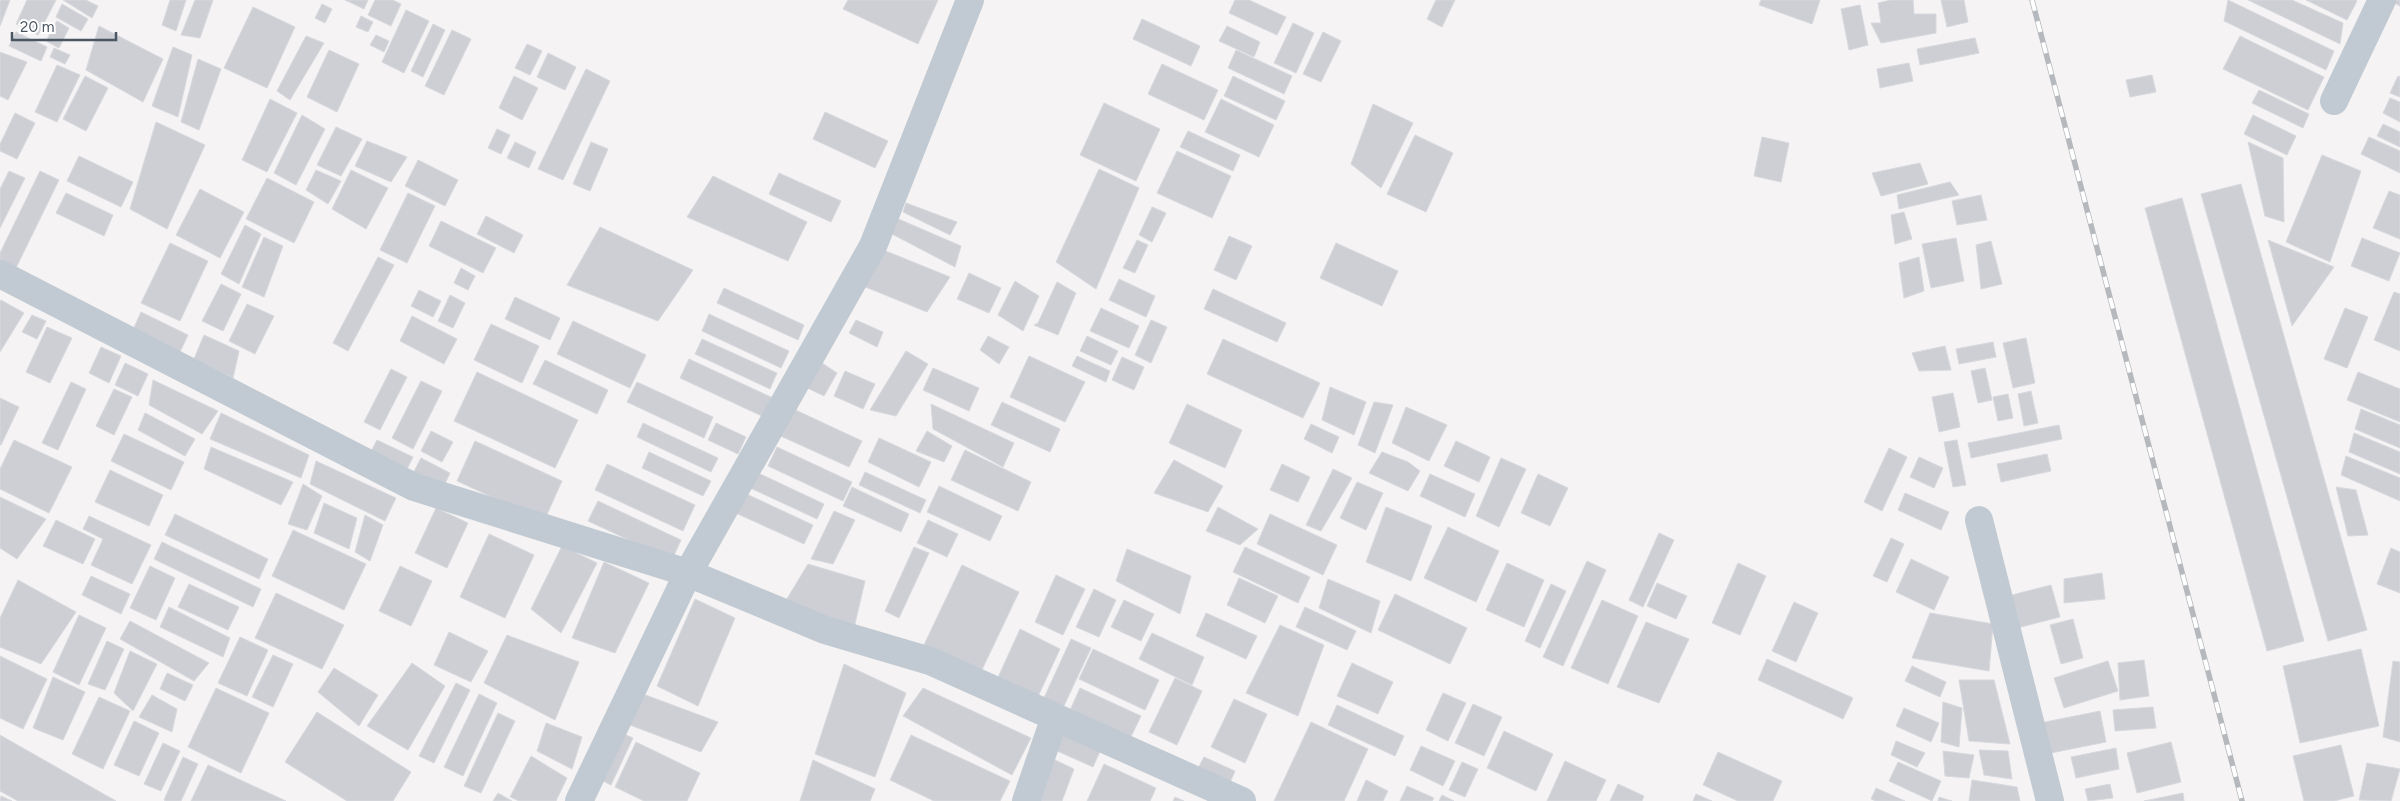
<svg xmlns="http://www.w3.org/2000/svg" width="2400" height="801" viewBox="0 0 2400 801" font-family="Figtree,sans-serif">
<rect width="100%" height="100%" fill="#f5f3f3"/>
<!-- building -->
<path fill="#cdcfd5" stroke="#d7d9de" d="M0,0h10l-10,26z
M27,0h29l-18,35 -22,-11z
M63,0h23l12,6 -6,12z
M170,0h16l-10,31 -14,-6z
M195,0h18l-13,38 -19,-3z
M345,0h23l-4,9z
M375,0h18l8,4 -10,22 -23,-11z
M848,0h90l-20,44 -75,-35z
M1235,0h14l37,17 -9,18 -48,-22z
M1436,0h19l-13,27 -15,-8z
M1761,0h59l-8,24 -53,-19z
M1891,0h22l1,14h22v19l-55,10 -10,-20h10l-3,-20z
M1941,0h23l4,22 -21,5z
M2228,0l106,51 -8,19 -102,-49z
M2248,0h44l51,23 -3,21z
M2306,0h50l1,1 -10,19z
M2388,0h12v6z
M62,4l26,15 -7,12 -25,-14z
M322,4l10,5 -7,14 -10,-5z
M1860,5l8,40 -19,5 -8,-41z
M253,7l42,20 -28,61 -43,-20z
M406,10l23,11 -25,52 -22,-11z
M361,16l12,6 -5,10 -12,-5z
M1142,19l58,27 -9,20 -58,-27z
M57,21l12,7 -10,20 -13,-7z
M1293,23l21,10 -18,40 -22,-10z
M433,24l12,6 -22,47 -12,-6z
M99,26l64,33 -20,43 -57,-32z
M1227,26l33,16 -6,15 -35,-16z
M452,30l19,9 -27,56 -19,-9z
M16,32l31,15 -6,14 -32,-15z
M1323,32l18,9 -20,41 -18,-8z
M376,35l13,6 -5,11 -14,-7z
M306,36l18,7 -34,57 -13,-9z
M2240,36l84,41 -16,33 -85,-41z
M1975,38l4,15 -59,12 -3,-16z
M527,44l15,7 -12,24 -15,-7z
M173,47l19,8 -14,62 -26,-11z
M54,48l16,7 -5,9 -15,-7z
M329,50l30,14 -22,48 -30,-15z
M1236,50l56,26 -8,18 -56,-26z
M0,52l27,10 -19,38 -8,-4z
M548,53l28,14 -11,23 -28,-13z
M198,59l23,10 -22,61 -18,-8z
M1909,63l4,18 -33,7 -3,-19z
M1162,64l56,26 -14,30 -56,-26z
M57,65l23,10 -23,47 -22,-10z
M586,69l24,12 -47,99 -25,-11z
M2152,75l4,17 -26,5 -4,-17z
M85,76l23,12 -22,43 -23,-12z
M514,76l24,12 -16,32 -23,-12z
M1233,76l52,25 -9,19 -52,-24z
M2398,76l2,1v20l-10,-4z
M2259,90l50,24 -6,14 -51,-25z
M2390,98l10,4v20l-17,-9z
M270,99l27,14 -30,59 -25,-12z
M1221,99l53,26 -15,32 -54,-25z
M1104,103l56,26 -24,52 -56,-26z
M1373,104l40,19 -32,65 -30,-24z
M825,112l63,29 -13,27 -62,-29z
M15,113l20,10 -18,36 -17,-8v-7z
M302,115l23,14 -29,56 -22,-12z
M2253,115l43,21 -9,19 -43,-21z
M156,122l49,23 -38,84 -37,-20z
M2383,124l17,8v15l-23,-11z
M336,127l26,12 -21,37 -24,-11z
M497,129l13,6 -9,19 -13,-6z
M1188,131l52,24 -7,16 -53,-24z
M1415,135l38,18 -27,59 -39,-18z
M1762,137l27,6 -8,39 -27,-6z
M2369,137l31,14v22l-39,-19z
M367,141l40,16 -16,25 -36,-16z
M515,142l21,10 -7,16 -22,-10z
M591,142l17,7 -18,42 -17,-7z
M2248,142l35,16 1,64 -19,-6z
M1177,151l54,25 -19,42 -55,-25z
M2322,155l39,16 -31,91 -44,-20z
M79,156l54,26 -12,25 -54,-26z
M418,160l40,20 -13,26 -40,-20z
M1920,163l8,21 -47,12 -9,-23z
M1099,169l40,19 -43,101 -40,-27z
M316,170l25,11 -13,23 -22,-14z
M351,170l37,18 -22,41 -34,-20z
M9,171l16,7 -25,50v-39z
M40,171l19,9 -43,88 -16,-8v-7z
M779,173l62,28 -10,21 -62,-28z
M713,176l94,46 -19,39 -101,-44z
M267,178l47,24 -20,41 -48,-24z
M1950,182l9,13 -60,14 -2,-14z
M2241,184l126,446 -39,11 -127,-447z
M200,189l44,23 -24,46 -44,-23z
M2389,191l11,4v44l-27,-11z
M66,193l47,22 -9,21 -48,-23z
M408,193l27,13 -28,57 -27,-13z
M1981,195l6,25 -30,5 -5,-24z
M2182,198l122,443 -37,10 -122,-443z
M906,203l51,19 -7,13 -47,-23z
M1152,207l14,6 -14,29 -13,-7z
M1904,212l8,27 -17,5 -4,-29z
M486,216l37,19 -9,18 -37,-19z
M894,217l67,29 -6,21 -65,-34z
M441,221l55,27 -13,25 -54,-27z
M245,225l16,9 -22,50 -18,-10z
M600,227l93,43 -35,51 -91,-36z
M1229,236l23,10 -16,34 -22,-10z
M264,237l19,9 -19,51 -22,-10z
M1956,238l8,43 -33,7 -9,-44z
M2362,238l38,15 -11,28 -38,-15z
M1137,240l11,5 -13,28 -12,-5z
M2268,240l66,27 -42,59z
M1991,241l11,43 -21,5 -5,-44z
M170,243l38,18 -28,60 -39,-18z
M1336,243l62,28 -16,35 -62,-28z
M881,249l69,28 -23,35 -64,-26z
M378,257l16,8 -46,86 -15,-8z
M1919,257l5,34 -20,7 -5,-35z
M461,268l14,8 -7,14 -14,-7z
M969,273l32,15 -12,25 -32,-14z
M1119,279l36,17 -9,21 -37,-17z
M1015,281l24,15 -16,35 -25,-16z
M1057,282l19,11 -18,42 -24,-10 4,-2z
M221,284l20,10 -18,37 -21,-10z
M724,288l80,37 -6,15 -81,-37z
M1213,289l73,34 -9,19 -73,-33z
M419,290l22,11 -8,16 -22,-11z
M2394,292l6,2v57l-26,-11z
M450,295l15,8 -12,25 -15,-7z
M515,297l45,21 -10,22 -45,-21z
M1,300l23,13 -24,39v-51z
M247,304l27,12 -19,38 -26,-13z
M1101,308l38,18 -10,22 -39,-17z
M2345,308l23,9 -21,51 -23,-9z
M141,312l47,23 -9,19 -47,-22z
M709,314l80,37 -8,17 -79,-37z
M32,315l14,6 -9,18 -15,-7z
M412,316l45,23 -13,25 -44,-23z
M856,320l27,12 -6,15 -28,-14z
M1151,320l16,7 -16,36 -16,-8z
M573,321l73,34 -16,33 -73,-34z
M491,324l48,22 -17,37 -48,-23z
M47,327l25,11 -22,45 -24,-11z
M204,335l35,16 -6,27 -39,-19z
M988,336l21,11 -10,17 -19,-14z
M1087,336l31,15 -7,14 -31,-14z
M2026,338l9,45 -22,5 -10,-45z
M702,339l75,34 -7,16 -75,-35z
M1223,339l97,44 -17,35 -96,-44z
M1993,342l3,15 -37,7 -3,-15z
M1945,346l6,24 -32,1 -7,-18z
M101,347l20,9 -12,27 -20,-10z
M906,351l22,13 -32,52 -26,-6z
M1029,356l56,26 -20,40 -55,-25z
M1077,356l33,15 -4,11 -34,-16z
M1122,357l22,10 -10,23 -22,-10z
M689,359l84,39 -9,19 -84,-39z
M816,359l21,14 -13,23 -25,-12z
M545,360l63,30 -11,24 -64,-30z
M125,363l23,11 -10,22 -23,-11z
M933,368l46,20 -10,23 -46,-21z
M1985,368l7,32 -14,3 -7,-32z
M391,369l16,8 -27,53 -16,-8z
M845,371l30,13 -12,25 -29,-13z
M477,372l101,48 -23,48 -101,-47z
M2358,372l42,17v33l-53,-22z
M153,380l65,31 -16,23 -53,-29z
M421,381l21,10 -29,58 -21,-11z
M71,382l15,7 -28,61 -16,-7z
M637,382l76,35 -9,21 -77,-36z
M1330,387l36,15 -12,33 -32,-15z
M114,389l18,8 -18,38 -18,-9z
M2031,391l7,32 -14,3 -6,-32z
M1953,393l7,34 -21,5 -7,-35z
M2008,394l5,24 -15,3 -5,-24z
M0,398l19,9 -18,38h-1z
M1002,402l58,27 -10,23 -59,-27z
M1374,402l19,3 -18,48 -17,-8z
M931,404l83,39 -11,24 -70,-38z
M1187,404l55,26 -17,38 -56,-25z
M787,406l75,35 -13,26 -75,-34z
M1406,407l41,18 -18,36 -37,-18z
M2361,409l39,16v23l-45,-19z
M145,413l50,26 -10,17 -47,-26z
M221,413l88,42 -8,23 -91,-39z
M643,423l75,35 -7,14 -74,-35z
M716,423l30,14 -8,17 -30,-14z
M1311,424l28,13 -7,16 -28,-14z
M2059,425l3,14 -91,19 -3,-15z
M431,431l22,11 -11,20 -21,-11z
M927,431l25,15 -8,16 -28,-11z
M2354,433l46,19v22l-51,-22z
M124,434l60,28 -13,28 -60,-29z
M879,438l52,24 -12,25 -51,-25z
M14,440l58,27 -23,46 -49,-24v-20z
M377,440l36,17 -9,18 -36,-18z
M1957,440l9,45 -13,2 -9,-45z
M475,441l87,40 -18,40 -87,-40z
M1456,441l34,16 -11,25 -35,-16z
M211,447l82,35 -12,23 -77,-36z
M777,447l75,35 -9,19 -75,-35z
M1889,448l18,9 -25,54 -18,-9z
M965,450l66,32 -13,29 -67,-31z
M649,452l62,29 -8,15 -61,-28z
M1382,452l26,10 12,9 -12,20 -39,-18z
M2047,454l4,17 -50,11 -4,-18z
M2346,456l54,22v23l-59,-26z
M1919,457l24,11 -9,20 -24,-11z
M421,458l29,15 -9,19 -30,-15z
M1501,458l25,11 -27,58 -23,-11z
M1174,460l49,26 -15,26 -54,-19z
M316,461l80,37 -11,23 -75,-37z
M607,464l88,41 -12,26 -88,-41z
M1282,464l28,13 -12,25 -28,-12z
M1333,469l19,9 -31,53 -15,-6z
M110,470l53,25 -14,31 -54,-24z
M754,471l70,33 -7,15 -71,-33z
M865,472l61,28 -6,13 -61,-28z
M1430,474l45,20 -10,23 -45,-21z
M1538,474l30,14 -18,38 -29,-13z
M1357,482l26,11 -17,37 -26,-12z
M303,484l19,12 -15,34 -19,-6z
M939,486l63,30 -12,25 -63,-29z
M852,487l57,27 -8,18 -58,-26z
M2336,487l20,3 12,45 -20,1z
M738,490l75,35 -9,19 -75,-34z
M1905,493l44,19 -8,18 -43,-20z
M0,497l46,22 -29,40 -17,-11z
M598,501l83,39 -9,20 -84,-39z
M324,503l33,15 -8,31 -35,-16z
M1218,507l40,22 -18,16 -34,-14z
M1386,507l46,19 -21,55 -45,-19z
M436,508l32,15 -21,45 -32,-15z
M834,511l21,9 -22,44 -22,-5z
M175,514l93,45 -9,20 -94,-44z
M1270,514l67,31 -14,30 -66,-31z
M365,515l18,10 -13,36 -15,-9z
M89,516l62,29 -19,39 -41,-19 12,-26 -20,-10z
M56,520l39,19 -12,25 -40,-18z
M928,520l30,14 -11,23 -30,-14z
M1448,527l51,24 -23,51 -52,-24z
M293,530l73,34 -22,46 -72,-34z
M1659,533l15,7 -31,67 -14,-7z
M489,534l45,21 -29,63 -45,-21z
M1891,538l13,6 -17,38 -14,-6z
M162,542l99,47 -8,18 -99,-48z
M562,546l35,17 -36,70 -30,-24z
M914,547l15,6 -30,65 -14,-7z
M1245,547l65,30 -12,26 -65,-31z
M2391,548l9,4v41l-23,-9z
M1127,549l64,27 -11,38 -64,-33z
M1911,559l38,18 -15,33 -38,-18z
M1587,561l19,9 -43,96 -20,-9z
M604,562l45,21 -34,70 -43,-15z
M1507,563l37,17 -20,47 -38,-17z
M1738,563l28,13 -26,59 -28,-12z
M808,564l57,17 -11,47 -72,-21z
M962,565l57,27 -40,84 -57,-27z
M150,566l25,12 -19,42 -26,-12z
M400,566l32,15 -21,45 -32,-15z
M2102,573l3,26 -41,4v-24z
M1056,575l29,14 -22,46 -28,-13z
M91,576l39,18 -9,20 -39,-19z
M1239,578l39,18 -13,27 -38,-18z
M1328,579l52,22 -9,32 -52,-25z
M18,580l58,32 -35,52 -41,-17v-29z
M1657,583l30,13 -11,23 -29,-13z
M189,584l50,23 -11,23 -50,-23z
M1551,584l15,7 -26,57 -15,-7z
M2051,585l9,32 -43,11 -9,-32z
M1094,589l22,11 -17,37 -23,-10z
M276,593l68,32 -22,44 -67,-31z
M1395,594l72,34 -17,36 -72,-34z
M695,599l40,19 -37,88 -41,-20z
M1124,600l30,14 -13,27 -30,-14z
M1602,600l36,16 -30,68 -37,-16z
M1794,602l24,11 -22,49 -24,-11z
M169,607l61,31 -7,19 -63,-30z
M1305,607l51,24 -9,19 -51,-23z
M1206,613l51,23 -11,23 -50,-23z
M1930,613l63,11 -4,47 -77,-13z
M79,615l27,13 -27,57 -26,-13z
M2073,619l10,39 -22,6 -11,-39z
M130,621l79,42 -15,18 -74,-42z
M1646,622l43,17 -30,64 -42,-16z
M1280,625l44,20 -26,71 -52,-23z
M1020,629l40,20 -25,54 -40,-19z
M449,632l39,19 -17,31 -37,-17z
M1152,633l52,24 -12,28 -53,-26z
M507,635l72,27 -24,58 -71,-37z
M240,637l28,13 -21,46 -29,-13z
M1071,639l20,9 -29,62 -19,-10z
M107,641l17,8 -19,41 -17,-6z
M1093,649l66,31 -14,30 -66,-31z
M2361,649l18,77 -79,17 -17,-77z
M130,651l27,13 -24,47 -19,-18z
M273,655l20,9 -20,43 -21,-10z
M0,656l47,23 -24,50 -23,-11z
M1767,659l86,39 -10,21 -85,-39z
M2144,660l5,36 -29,4 -2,-37z
M2108,661l10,30 -54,17 -10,-30z
M2393,661l7,1v80l-17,-5z
M412,663l33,23 -37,64 -41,-24z
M1352,663l41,19 -15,32 -41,-18z
M844,664l62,29 -31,84 -60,-23z
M1912,666l34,16 -6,15 -35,-16z
M334,668l44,27 -19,31 -41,-34z
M167,673l26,12 -8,16 -25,-12z
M53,677l32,15 -22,48 -30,-12z
M1175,678l27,13 -25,54 -28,-13z
M1959,680h35l16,64 -41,-3z
M456,683l14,7 -36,73 -15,-7z
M216,688l53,25 -28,60 -53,-26z
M923,688l108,50 -19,37 -109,-59z
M1080,688l61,28 -14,29 -60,-28z
M1443,693l23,10 -18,38 -22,-11z
M479,694l18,9 -34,73 -19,-9z
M643,694l75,28 -17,30 -71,-27z
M152,695l25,14 -5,23 -33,-15z
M99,697l31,14 -27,58 -31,-15z
M1234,699l33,15 -22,49 -34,-16z
M1943,702l19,6 -3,39 -18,-5z
M1473,704l29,13 -18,39 -29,-13z
M1337,705l67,31 -9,20 -67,-31z
M2153,707l3,21 -41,3 -2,-21z
M1904,708l35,15 -8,19 -35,-16z
M2100,711l6,31 -65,13 -6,-31z
M317,712l94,60 -18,29h-46l-62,-39z
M498,713l17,8 -34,72 -17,-7z
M134,721l25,12 -20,43 -25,-11z
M1311,722l57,27 -24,52h-70z
M546,723l36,14 -10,32 -35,-18z
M1064,729l38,18 -9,20 -38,-17z
M615,730l18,8 -22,47 -18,-9z
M1504,731l49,23 -17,37 -49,-23z
M0,735l116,66h-98l-18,-10z
M911,735l99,46 -10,20h-66l-44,-21z
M1896,741l29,12 -8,14 -26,-12z
M636,742l64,31 -13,28h-43l-29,-14z
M2171,742l10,40 -44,11 -10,-40z
M163,743l17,8 -19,40 -17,-7z
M2341,745l13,51 -20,5h-30l-11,-45z
M1421,746l34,15 -12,25 -33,-16z
M2116,748l3,21 -43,9 -5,-21z
M1979,750l29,1 4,28 -28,-4z
M1943,751l31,4 -5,23 -24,-2z
M1718,752l64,29 -9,20h-35l-35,-16z
M531,756l36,22 -11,23h-37l-9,-4z
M183,757l15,7 -17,37h-15l-2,-1z
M1204,757l31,14 -7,16 -32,-15z
M1053,759l21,10 -12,32h-24z
M813,760l62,29 -5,12h-70z
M1565,761l41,19 -10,21h-49z
M1462,762l16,7 -13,28 -16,-7z
M1898,762l43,19 -9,20 -43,-20z
M2367,763l33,6 -9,32 -32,-1z
M1104,764l52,24 -6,13h-63z
M208,765l78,36h-95z
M1366,780l22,11 -5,10h-26z
M1972,780l45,7 3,14h-51z
M1618,784l26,12 -2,5h-32z
M2110,784l3,14 -25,3 -3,-12z
M1407,786l27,12 -2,3h-32z
M1876,788l29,13h-29l-5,-2z
M498,793l14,8h-19z
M2183,793l1,8h-40z
M1696,794l16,7h-19z
M1442,795l12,6h-15z
M1,796l11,5h-12z
M1175,797l9,4h-11z
M1939,797l13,4h-14z"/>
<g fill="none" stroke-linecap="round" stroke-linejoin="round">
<!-- minor -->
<path stroke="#c1cad2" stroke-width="28" d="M2334,101l48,-101
M0,274l414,213 274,86 137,57 105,31 312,140
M1979,520l71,281
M579,801l109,-228 185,-327 97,-246
M1026,801l29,-84"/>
<!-- rail casing -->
<g stroke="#b5b8bd" stroke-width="5.5">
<path id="rail" d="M2032,0l210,801"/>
</g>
<!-- rail -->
<use href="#rail" stroke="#fff" stroke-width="4" stroke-dasharray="11" stroke-linecap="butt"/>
</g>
<!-- scale -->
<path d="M12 32v8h104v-8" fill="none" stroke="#4a5661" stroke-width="2.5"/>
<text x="20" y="32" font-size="15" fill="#4a5661" stroke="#ffffff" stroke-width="4" paint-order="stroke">20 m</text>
</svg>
